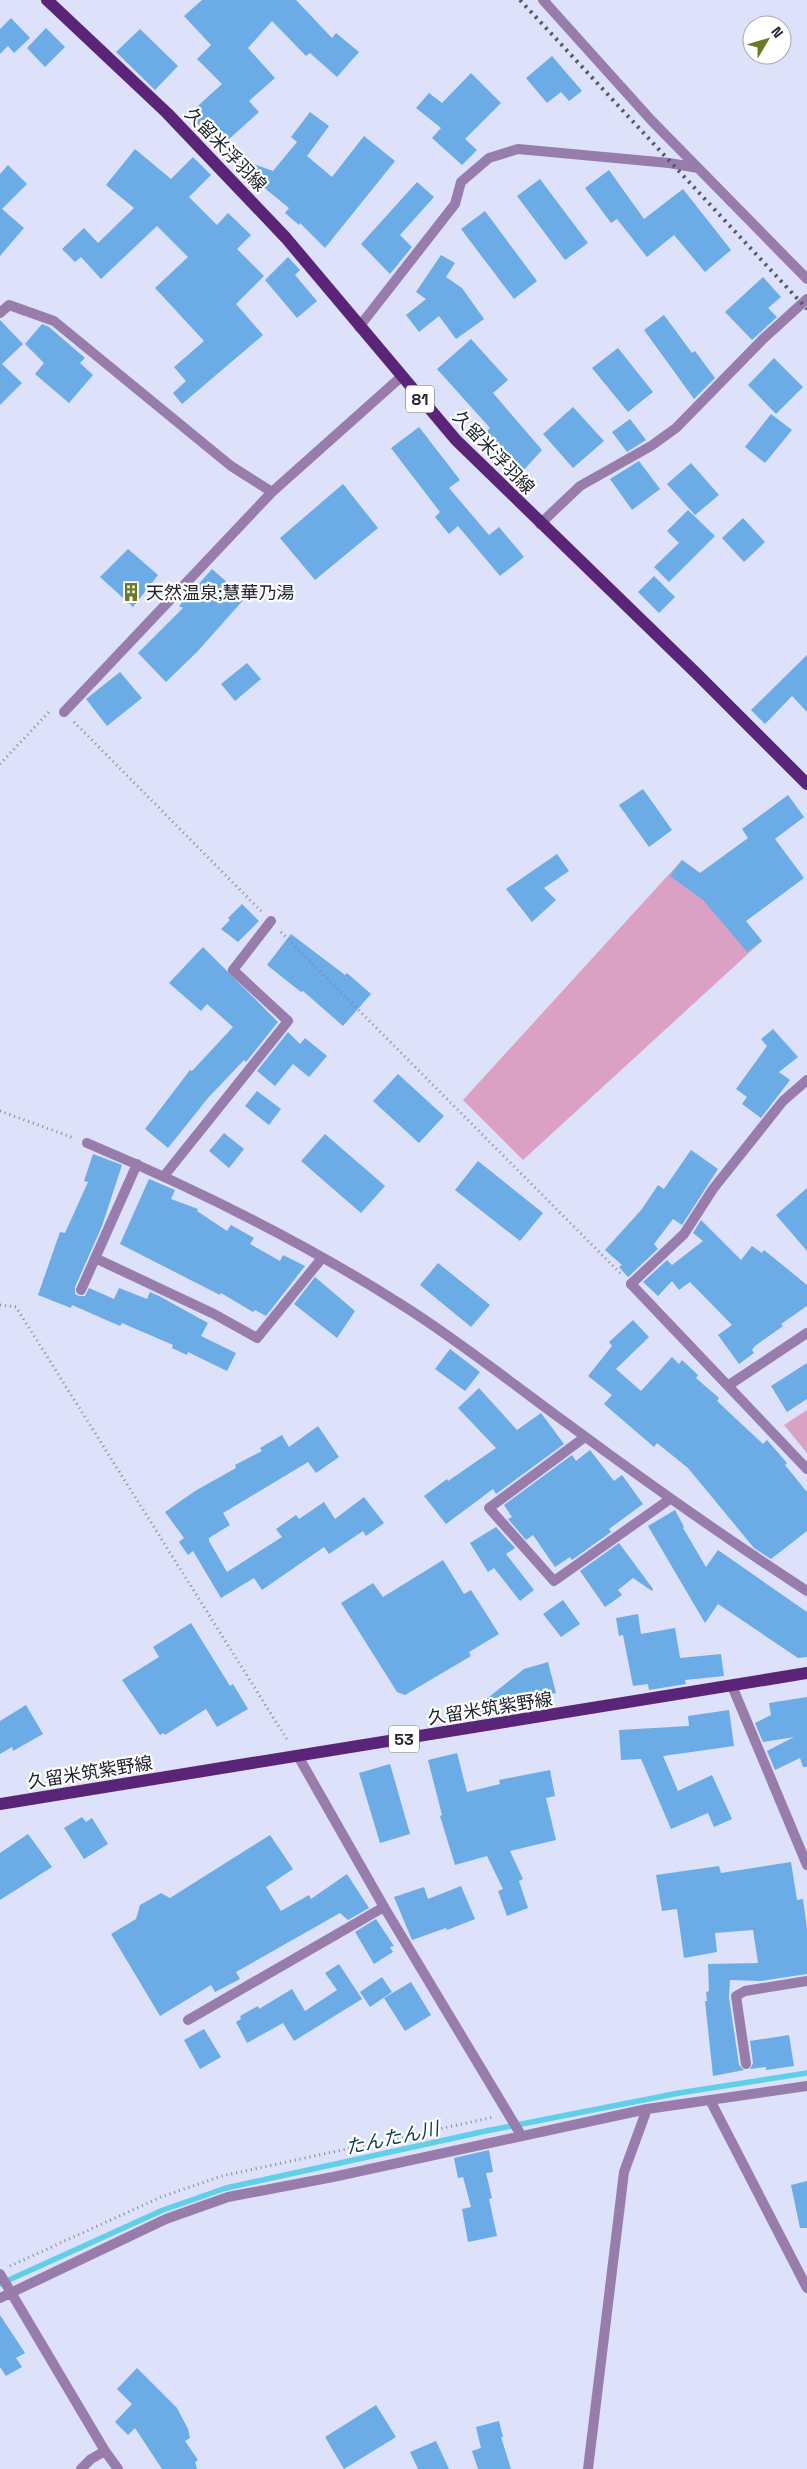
<svg xmlns="http://www.w3.org/2000/svg" width="807" height="2469" viewBox="0 0 807 2469" font-family="'Space Grotesk','Noto Sans JP',sans-serif">
<rect width="100%" height="100%" fill="#dde1fa"/>
<!-- green -->
<path fill="#dba1c4" d="M682,860l32,23 48,58 -239,219 -60,-60z
M807,1410v43l-23,-28z"/>
<g fill="none" stroke-linecap="round" stroke-linejoin="round">
<!-- stream -->
<path stroke="#5fd0e8" stroke-width="5.5" d="M0,2284l163,-74 63,-22 260,-57 193,-38 128,-20"/>
</g>
<!-- building -->
<path fill="#6bace6" d="M202,0h94l36,38 4,-5 23,19 -22,25 -27,-24 -4,3 -34,-35 -24,27 27,30 -26,23 10,11 -40,36 -30,-34 33,-30 -25,-25 14,-14 -27,-29z
M11,18l19,20 -16,15 -6,-7 -8,8v-25z
M46,28l19,19 -20,20 -18,-19z
M140,29l38,37 -23,24 -39,-38z
M552,56l30,35 -13,10 -8,-9 -14,11 -21,-25z
M471,73l30,30 -36,36 12,11 -15,15 -30,-27 9,-10 -25,-20 13,-15 13,10z
M310,112l19,14 -22,30 25,21 32,-41 31,25 -70,87 -25,-25 -1,2 -14,-12 4,-5 -64,-52 1,-2 47,17 24,-29 -6,-5z
M135,149l36,30 22,-22 18,18 -22,22 28,28 11,-12 23,22 -14,14 27,27 -28,28 27,31 -81,69 -9,-11 13,-12 -12,-14 30,-26 -49,-53 33,-31 -31,-31 -56,53 -20,-22 -6,5 -13,-13 22,-21 14,15 36,-35 -28,-23z
M8,165l19,19 -25,25 22,19 -24,28v-82z
M609,170l35,49 39,-30 48,61 -26,22 -31,-37 -27,22 -30,-38 -6,4 -26,-35z
M540,179l48,64 -23,17 -48,-64z
M417,182l17,15 -34,38 12,12 -22,27 -29,-30z
M485,211l52,70 -23,18 -53,-70z
M441,255l14,8 -9,14 16,11 22,31 -28,20 -17,-23 -20,16 -13,-17 20,-16 -10,-7z
M288,257l12,13 -5,5 22,26 -20,17 -32,-38z
M763,277l18,20 -13,11 9,9 -25,23 -27,-28z
M664,315l28,38 3,-2 20,27 -21,21 -50,-69z
M0,320l23,24 -21,20 20,19 -22,22z
M42,324l7,3 36,31 -5,5 13,12 -24,28 -34,-29 9,-11 -19,-19z
M471,339l37,41 -15,13 49,57 -20,22 -28,-26 -4,4 -11,-12 11,-10 -53,-59z
M618,348l35,44 -25,20 -36,-44z
M774,358l29,29 -27,27 -28,-29z
M573,407l31,34 -31,27 -30,-34z
M771,414l21,16 -27,33 -20,-16z
M630,419l16,21 -19,12 -15,-20z
M419,427l41,53 -11,8 40,47 10,-8 25,30 -24,19 -42,-50 -9,8 -14,-17 5,-5 -49,-64z
M639,461l21,28 -28,21 -22,-31z
M691,463l28,32 -24,20 -28,-31z
M343,484l35,44 -63,52 -35,-42z
M688,510l27,26 -46,46 -15,-15 25,-24 -12,-12z
M743,518l22,24 -21,20 -22,-24z
M128,549l30,26 -25,32 -33,-30z
M212,569l33,29 -47,53 -32,31 -28,-29 45,-45 -4,-2z
M654,576l21,21 -16,16 -21,-21z
M807,655v57l-15,-16 -27,28 -14,-14z
M247,663l14,16 -26,22 -14,-17z
M120,672l22,26 -35,28 -21,-27z
M643,789l29,41 -23,17 -30,-42z
M788,795l16,22 -29,22 29,39 -58,43 16,20 -15,11 -44,-52 -33,-24 12,-16 18,13 48,-35 -6,-9z
M557,854l12,17 -25,17 12,12 -24,22 -26,-33z
M242,904l17,17 -21,21 -17,-13 9,-9 -2,-2z
M291,934l54,41 2,-2 24,21 -28,32 -40,-35 -2,1 -34,-27z
M203,947l75,75 -32,40 -2,-2 -36,38 -40,50 -23,-19 45,-59 2,1 41,-44 -26,-23 -6,7 -32,-28z
M773,1029l25,28 -19,15 11,8 -29,38 -19,-14 5,-7 -11,-8 31,-43 -6,-7z
M288,1032l12,12 5,-6 22,18 -18,21 -16,-13 -18,22 -18,-15z
M398,1074l46,42 -25,27 -46,-42z
M257,1091l24,18 -12,16 -24,-19z
M224,1133l20,16 -15,19 -20,-17z
M325,1134l60,52 -24,27 -60,-52z
M691,1150l27,19 -36,56 -9,-6 -19,25 4,5 -30,28 -9,-10 3,-2 -17,-15 37,-41 16,-24 6,4z
M93,1154l29,11 -20,61 -27,61v7l4,2h6l4,-8 25,11 5,-11 28,11 3,-7 9,4 49,27 -7,13 35,17 -9,18 -39,-19 -1,3 -15,-7 1,-3 -51,-22 -2,3 -48,-21 -1,3 -33,-13 22,-63 5,1 23,-51 -4,-1z
M478,1161l65,52 -23,28 -65,-51z
M149,1179l26,11 -4,9 27,10 -1,2 30,20 4,-6 23,13 -4,6 30,17 3,-6 22,11 -39,50 -11,-6 -2,2 -32,-19 -1,2 -100,-51z
M807,1188v63l-31,-36z
M701,1220l40,40 11,-14 10,7 2,-3 43,35v21l-26,18 2,2 -28,20 -3,4 2,3 -15,11 -21,-29 14,-10 -42,-43 -11,8 -7,-9 -14,15 -15,-14 24,-22 5,5 31,-24 -10,-8z
M438,1263l52,42 -19,22 -51,-42z
M315,1277l40,34 -18,27 -43,-34z
M633,1320l16,17 -33,32 25,22 31,-34 7,7 3,-4 16,15 -2,3 23,20 -2,3 46,43 4,-4 20,23 -2,2 22,27v39l-36,28 -17,-11 -66,-80 -31,-25 -3,4 -50,-43 8,-9 -24,-19 24,-30 -3,-4z
M450,1349l30,23 -15,19 -30,-22z
M807,1363v36l-20,13 -16,-26z
M479,1388l38,42 24,-17 23,31 -68,50 -3,-5 -47,35 -22,-28 23,-17 1,2 48,-33 -38,-40z
M318,1426l21,31 -23,16 -8,-11 -85,51 7,12 -21,13v3l18,31 55,-35 -6,-8 20,-14 3,4 25,-17 11,17 29,-22 20,26 -18,13 -3,-5 -34,23 -5,-7 -62,43 -8,-12 -33,20 -28,-47 -5,4 -9,-13 5,-4 -19,-26 30,-21 41,-23 -1,-3 27,-14 -2,-3 22,-13 7,12z
M590,1450l24,31 8,-6 21,29 -34,25 2,3 -39,28 -2,-3 -15,10 -22,-32 -7,5 -18,-21 4,-2 -8,-12 68,-50 4,6z
M675,1510l9,17 -1,1 23,39 12,-17 89,62v45l-9,1 -80,-54 -13,19 -57,-97z
M496,1527l19,21 -9,6 28,36 -14,11 -26,-33 -6,4 -18,-29z
M619,1543l34,46 -1,2 -19,-13 -15,12 4,5 -17,12 -25,-36z
M443,1560l21,34 7,-4 28,44 -30,18 2,4 -66,39 -8,-3 -56,-89 32,-20 10,14z
M563,1600l17,24 -19,13 -18,-23z
M638,1614l3,20 34,-6 5,30 41,-4 3,22 -39,4 1,4 -37,6 -1,-6 -15,2 -10,-51 -4,1 -3,-18z
M191,1623l39,63 3,-2 15,25 -31,18 -11,-18 -41,26 -1,-2 -4,2 -38,-55 37,-23 -6,-10z
M548,1662l8,31 -91,23 59,-47z
M807,1697v70h-4l-3,-9 -25,12 -8,-19 27,-14 -31,5 -8,-19 16,-8 -2,-12z
M26,1705l17,29 -30,17 -1,-4 -12,7v-33z
M729,1710l5,36 -71,10 15,35 34,-16 20,44 -18,8 -6,-14 -37,16 -30,-70 -20,1 -2,-30 70,-4 -1,-10z
M457,1753l10,39 33,-8 -1,-4 51,-10 5,26 -9,2 10,42 -46,11 13,28 -4,2 9,27 -21,8 -9,-25 5,-2 -16,-33 -32,9 -15,-49 2,-1 -14,-55z
M390,1764l20,70 -30,9 -21,-70z
M82,1817l4,5 6,-4 16,26 -24,15 -20,-31z
M28,1834l24,33 -52,33v-47z
M270,1835l23,34 -27,18 15,24 28,-16 2,4 36,-25 22,34 -21,12 -8,-7 -104,59 4,7 -25,13 -4,-7 -51,31 -49,-82 25,-15 4,-14 21,-12 9,5z
M791,1862l6,38 6,-1 4,30v45l-46,7 -31,-1 -1,17 10,68 5,5 -31,6 -8,-75h2l-1,-9 3,-1 -1,-27 50,-1 -5,-33 -38,3 2,19 -33,6 -7,-49 -15,2 -6,-36 63,-9 2,7z
M461,1886l14,33 -28,11 -1,-2 -34,12 -18,-43 30,-10 4,12z
M376,1919l18,27 -4,1 3,5 -19,12 -19,-32z
M339,1964l23,35 -68,42 -11,-18 -36,20 -11,-21 5,-3 -1,-3 18,-10 1,3 33,-20 13,22 32,-21 -12,-17z
M382,1977l10,15 -22,15 -10,-15z
M411,1982l20,33 -26,16 -21,-33z
M204,2029l17,28 -21,12 -16,-29z
M789,2035l5,31 -28,4v-3l-16,2 3,-6 -3,-22z
M489,2150l4,22 -7,1 6,25 -3,1 8,37 -29,6 -6,-33 9,-2 -8,-30 -5,1 -4,-20z
M807,2181v47h-7l-9,-43z
M0,2315l25,38 -9,5 6,9 -16,9 -6,-9z
M137,2368l40,40 11,21 2,9 -5,3 13,19 -3,2 2,7h-35l-27,-41 -7,7 -13,-13 17,-18 -15,-15z
M376,2405l20,32 -52,32 -19,-32z
M499,2421l4,16h-2l10,32h-33l-6,-18 9,-3 -5,-21z
M436,2441l13,28h-31l-8,-17z"/>
<g fill="none" stroke-linecap="round" stroke-linejoin="round">
<!-- path -->
<path stroke="#86899c" stroke-width="3" stroke-dasharray="1 4" stroke-linecap="butt" d="M74,722l187,189
M0,764l49,-52
M281,932l341,343
M0,1111l74,27
M0,1305l16,2 272,434
M10,2266l151,-69 61,-21 272,-59"/>
<!-- lane -->
<path stroke="#987dac" stroke-width="10" d="M631,1284l53,-50 29,-45 70,-88 24,-21
M729,1385l78,-52
M188,2020l196,-113"/>
<!-- street -->
<path stroke="#987dac" stroke-width="10" d="M543,0l108,120 156,159
M0,313l9,-8 45,16 177,145 41,26
M359,327l96,-123 6,-22 28,-24 29,-9 151,14 29,5
M540,524l40,-38 71,-40 25,-18 87,-89 44,-40
M64,712l208,-220 129,-115
M87,1143c109,46 215,98 315,162 59,37 113,81 170,122 77,57 155,112 235,164
M164,1176l124,-155 -55,-51 38,-49
M95,1258l119,56 43,24 65,-80
M631,1284l176,185
M81,1290l56,-126
M585,1437l-96,71 65,73 116,-82
M732,1686l75,179
M298,1756l86,151 137,228
M746,2064l-10,-68 9,-5 62,-10
M710,2100l97,188
M0,2274l105,177 13,18
M0,2298l166,-79 62,-22 105,-20 314,-68 160,-23
M81,2469l10,-10 14,-8
M588,2469l36,-297 23,-63"/>
<!-- primary -->
<path stroke="#5a2479" stroke-width="12" d="M47,0l120,113 119,125 170,202 241,234 110,110
M0,1804l807,-131"/>
<!-- rail -->
<path stroke="#555867" stroke-width="4" stroke-dasharray="2.5 5" stroke-linecap="butt" d="M520,0l287,309"/>
</g>
<!-- icons -->
<defs>
<g id="building-bare" transform="scale(1.5)"><path d="M-4-6H4V6H1V3H-1V6H-4ZM-2.5-4.3h1.7v1.8h-1.7ZM.8-4.3h1.7v1.8H.8ZM-2.5-1h1.7V.8h-1.7ZM.8-1h1.7V.8H.8Z" fill="#6c7a27" stroke="#fff" stroke-width="2.5" paint-order="stroke"/></g>
</defs>
<g fill-rule="evenodd">
<use href="#building-bare" x="131" y="592"/>
</g>
<g text-anchor="middle" dominant-baseline="central" stroke-width="4.5" stroke-linejoin="round" paint-order="stroke">
<!-- shield labels -->
<g fill="#fff" stroke="#64666d" stroke-width="1">
<rect x="406" y="385.5" width="28" height="27" rx="4"/>
<rect x="389" y="1725.5" width="30" height="27" rx="4"/>
</g>
<g font-size="16" font-weight="bold" fill="#22242f">
<text x="420" y="399">81</text>
<text x="404" y="1739">53</text>
</g>
<!-- street labels -->
<g font-size="18" fill="#22242f" stroke="#fff">
<text transform="translate(226 149) rotate(46)">久留米浮羽線</text>
<text transform="translate(494 452) rotate(46)">久留米浮羽線</text>
<text transform="translate(490 1708) rotate(-9)">久留米筑紫野線</text>
<text transform="translate(90 1772) rotate(-9)">久留米筑紫野線</text>
</g>
<!-- poi labels -->
<g font-size="18" fill="#22242f" stroke="#fff" text-anchor="start">
<text x="146" y="592">天然温泉;慧華乃湯</text>
</g>
<!-- water labels -->
<g font-size="19" font-style="italic" fill="#0d414c" stroke="#fff">
<text transform="translate(392 2138) rotate(-12)">たんたん川</text>
</g>
</g>
<!-- north arrow -->
<g transform="translate(767 40) rotate(52)"><circle r="24" fill="#ffffff" stroke="#a7a7ac"/>
<path d="M0-4L9 19L0 12L-9 19Z" fill="#6c7a27"/>
<text y="-8" font-size="14" font-weight="bold" text-anchor="middle" fill="#22242f">N</text>
</g>
</svg>
